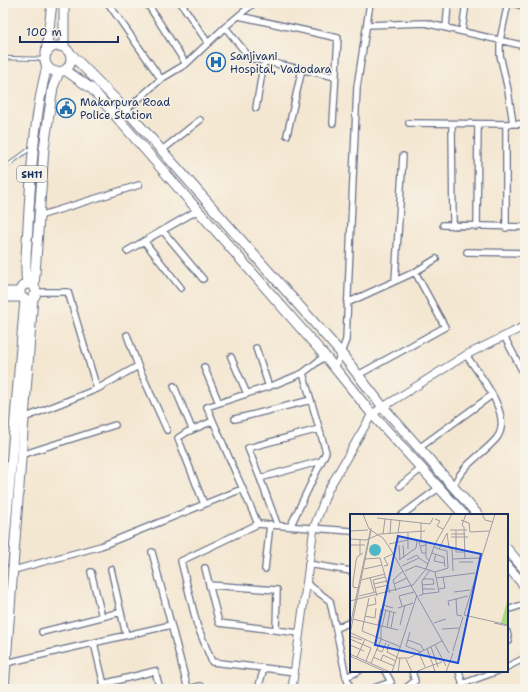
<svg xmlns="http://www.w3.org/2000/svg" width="528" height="692" viewBox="0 0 528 692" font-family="'Shantell Sans',sans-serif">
<rect width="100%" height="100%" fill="#f7f3e8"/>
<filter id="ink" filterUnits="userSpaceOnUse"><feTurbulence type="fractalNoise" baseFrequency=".025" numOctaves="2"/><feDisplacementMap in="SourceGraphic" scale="8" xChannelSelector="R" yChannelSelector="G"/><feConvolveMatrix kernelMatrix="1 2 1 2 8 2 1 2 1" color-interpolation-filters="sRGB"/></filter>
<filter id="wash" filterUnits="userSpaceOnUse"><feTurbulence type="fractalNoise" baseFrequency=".012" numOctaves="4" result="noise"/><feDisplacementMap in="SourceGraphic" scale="16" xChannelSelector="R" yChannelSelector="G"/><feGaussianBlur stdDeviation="0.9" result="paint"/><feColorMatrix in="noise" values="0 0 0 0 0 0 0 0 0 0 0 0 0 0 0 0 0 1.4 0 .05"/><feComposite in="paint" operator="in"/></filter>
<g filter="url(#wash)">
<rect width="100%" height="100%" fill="#f4e7d2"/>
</g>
<g filter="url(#ink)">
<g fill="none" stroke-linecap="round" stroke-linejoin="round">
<!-- service casing -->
<g stroke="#676f87" stroke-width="4.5">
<path id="service" d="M3,58l42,1
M3,169l28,-21"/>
</g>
<!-- minor casing -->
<g stroke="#676f87" stroke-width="8">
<path id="minor" d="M108,3l53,76
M147,3l39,61
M181,3l27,40
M508,3l-8,37v15l8,35 5,34
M513,3l12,4
M239,16l99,22 -5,85
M367,25l58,-2 100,23
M225,27l25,31 86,19
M446,28l2,-25
M462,31l4,-28
M256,108l8,-47
M126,110l35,-31 25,-15 39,-37 29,-24
M409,123l116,1
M452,124l1,102
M287,135l15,-66
M161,151l39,-31
M39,216l100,-31
M443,225l82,2
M477,227l1,-103
M506,228v-104
M163,231l40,48
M144,241l37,47
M127,251l71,-41
M467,252l58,1
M395,281l8,-125
M35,292h33l29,97
M347,303l68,-31 21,-13
M504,336l21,40
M256,348l13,39
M231,357l16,37
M138,366l29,64
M204,367l15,36
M335,368l11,-28 11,-253 13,-84
M358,375l87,-48 -30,-55
M174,386l18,43
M24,418l73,-29 41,-23 -11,-31
M235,419l76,-19
M319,429l-71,19 12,30 61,-17
M419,448l73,-53
M21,455l94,-30
M260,478l17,46
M400,486l22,-18
M453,486c12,-24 27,-29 43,-47 19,-22 -17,-65 -30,-84
M204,504l-26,-66 9,-6 26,-11
M402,515l38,-28
M258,524l-51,-117 69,-23 27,-11
M291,525l35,-73 -23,-79 22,-17
M152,552l36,137 13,-3 2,3
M308,564l43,7
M205,568l14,55 80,10
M111,569l15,66
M265,569l5,-45
M14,570l87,-24 141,-57
M91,572l11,45
M306,583l24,18 16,76 13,-6
M209,585l68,5 -1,40
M507,610l18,-6
M336,628l15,-6
M42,632l79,-20
M507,632l2,9
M94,643l11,46
M6,663l165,-38
M507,667l18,-9
M264,668l-52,-6 -15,-37 -16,-64 77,-37 93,7
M459,671l5,18
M346,677l5,12
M103,684l52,-13 5,18
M462,684l36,-13
M406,688l9,-7 -3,-10
M258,689l6,-21 30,4
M371,689l20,-7 -6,-11"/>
</g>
<!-- tertiary casing -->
<g stroke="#676f87" stroke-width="9">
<path id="tertiary" d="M3,291h17
M3,298h20
M292,689l22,-162 14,-37 44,-76 94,-59 59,-29"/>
</g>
<!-- primary casing -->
<g stroke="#676f87" stroke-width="11">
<path id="primary" d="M27,284c-3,-19 0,-39 1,-58 3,-53 6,-109 19,-160
M20 292a8 8 0 1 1 16 0a8 8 0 1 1-16 0Z
M34,287l10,-139 9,-61 6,-15
M3,563l22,-264
M4,689l29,-392"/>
</g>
<!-- trunk casing -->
<g stroke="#676f87" stroke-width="11">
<path id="trunk" d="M45 59a13 13 0 1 1 26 0a13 13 0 1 1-26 0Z
M64,47v-44
M68,51l58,59 215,243 42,54 95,108
M46,53l6,-50
M65,70l27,19 233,267 47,58 92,101
M507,549l18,21
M507,566l18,20"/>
</g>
<!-- service -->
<use href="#service" stroke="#fff" stroke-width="2.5"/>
<!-- minor -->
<use href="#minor" stroke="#fff" stroke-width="5.5"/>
<!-- tertiary -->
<use href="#tertiary" stroke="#fff" stroke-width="7"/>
<!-- primary -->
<use href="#primary" stroke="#fff" stroke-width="9"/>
<!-- trunk -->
<use href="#trunk" stroke="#fff" stroke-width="9"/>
</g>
</g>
<!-- icons -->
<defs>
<g id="hospital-ring" transform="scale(1)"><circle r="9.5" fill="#f7f3e8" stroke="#1f6fb2" stroke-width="1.5"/><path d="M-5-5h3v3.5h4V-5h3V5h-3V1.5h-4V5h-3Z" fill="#1f6fb2"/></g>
<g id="civic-ring" transform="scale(1)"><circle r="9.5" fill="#f7f3e8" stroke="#1f6fb2" stroke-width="1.5"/><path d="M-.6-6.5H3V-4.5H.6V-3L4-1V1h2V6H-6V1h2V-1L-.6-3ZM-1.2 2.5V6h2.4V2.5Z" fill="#1f6fb2"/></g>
</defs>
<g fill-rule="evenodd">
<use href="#hospital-ring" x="216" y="62"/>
<use href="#civic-ring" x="66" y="108"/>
</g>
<g text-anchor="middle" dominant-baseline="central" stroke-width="3" stroke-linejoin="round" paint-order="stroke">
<!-- shield labels -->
<rect fill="#f7f3e8" stroke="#5d6a87" stroke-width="1" x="17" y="166" width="30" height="16" rx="3"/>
<g font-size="10" font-weight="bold" fill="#1b2f5e">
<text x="32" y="174">SH11</text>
</g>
<!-- poi labels -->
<g font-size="11" fill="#1b2f5e" stroke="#f7f3e8" text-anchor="start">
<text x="230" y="56">Sanjivani<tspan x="230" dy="13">Hospital, Vadodara</tspan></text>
<text x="80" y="102">Makarpura Road<tspan x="80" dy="13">Police Station</tspan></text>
</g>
</g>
<!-- overview -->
<g transform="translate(350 514)">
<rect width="158" height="158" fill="#f4e7d2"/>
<path d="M158,84v27l-7,-2z" fill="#add884"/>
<path d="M19 36a6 6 0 1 1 12 0a6 6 0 1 1-12 0Z" fill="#4eb8ca"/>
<path fill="none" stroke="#9d9da4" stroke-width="1" d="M13,0l6,15 14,9 8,12 58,103M132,0l3,6 8,2M27,4l53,6 3,-6M85,5l5,2 -3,5 6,3M111,6l8,3 1,9 19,-1M100,16h17M106,16v22h9M0,17l18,-1M48,19l2,-13M58,19v16M33,20l2,-15M40,20l1,-15M101,20h14M101,23h17M0,25l16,1 14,-6 45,-3M71,28v-19M39,30l19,-4M0,31h15M49,31l1,15M53,31l1,13M76,31v-4l-7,1 3,11h4M71,32l5,-1v12l3,4M84,33l5,2 8,-16 2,15h3l1,23M82,39l12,4 1,10M86,40l-2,7 10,2M10,41v-15M115,44l-1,-31 -2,-2 4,-11M15,45l15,-1 10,35M102,45l27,-1M49,46l17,-12 1,-7M57,46l10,-5 2,3M109,48h14M34,52l4,-1 -4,-7 9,-4M52,52l17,-8 9,6M14,55l18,-4M55,57l11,-5 19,6 13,-4 -1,-17 -8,-2M20,64l4,14M86,64l39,-5M11,66l24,-6M24,70l13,-3M44,70l13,-6M72,71l12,-1 -1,-5h-10M8,74l-5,-1v-5l3,-21 1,-4 6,-4M25,74l13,-3M72,75h13M89,75l6,-1 -2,-11M46,77l-3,-11 10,-9M104,78l16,-2M73,80l16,-2 -4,-20M9,82l17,-4M27,82l-4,-16 12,-3M69,82l4,-2 -1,-13 8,-11M19,84l-7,33 39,16M106,84l1,17 5,1M0,87l63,-16 13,-16 9,-25 17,-30M17,92l9,-2 -1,-7M52,92l-3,-10 15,-4M99,92l-1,-5 20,-5M48,94l15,-5M32,95l1,-4 10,3M114,101l44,10M114,101l31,-101M15,102l10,2 1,-10M3,105l45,11M84,109l12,-4M144,109l14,3M28,111l3,-16 15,4M50,111l5,-20M0,112l21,-98M32,112l4,-16M37,113l3,-16M41,114l3,-16M92,115l17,-1M60,118l-4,14 15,6M1,119l33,15M0,120l21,-104M0,122l12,4M0,125l21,9 -5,13M58,126l13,5 3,6M39,130l-2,8 10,5M0,131l14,6M85,131l11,21M81,133l7,20M26,135l6,3 4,-9M77,135l6,16 9,-3M103,137l10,-34M69,139l6,14M0,140l40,18M0,142l36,16M7,143l8,-18M23,143l21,9M47,144h12l33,-17M56,145l6,13M31,146l2,-5 13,6M21,149l10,-23v-14M42,158l25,-77M48,158l2,-14M65,158l18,-7 2,7M96,158l7,-19"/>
<path fill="#1d4ed8" fill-opacity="0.15" stroke="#1d4ed8" stroke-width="2" d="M48,22l83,18 -23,109 -83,-18z"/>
<rect width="158" height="158" fill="none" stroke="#1b2f5e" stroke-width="2"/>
</g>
<!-- margin -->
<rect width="528" height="692" fill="none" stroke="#f7f3e8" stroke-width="16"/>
<!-- scale -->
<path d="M20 36v6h98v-6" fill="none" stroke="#1b2f5e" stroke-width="2"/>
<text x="26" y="36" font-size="12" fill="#1b2f5e" stroke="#f7f3e8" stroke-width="3" paint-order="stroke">100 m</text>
</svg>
